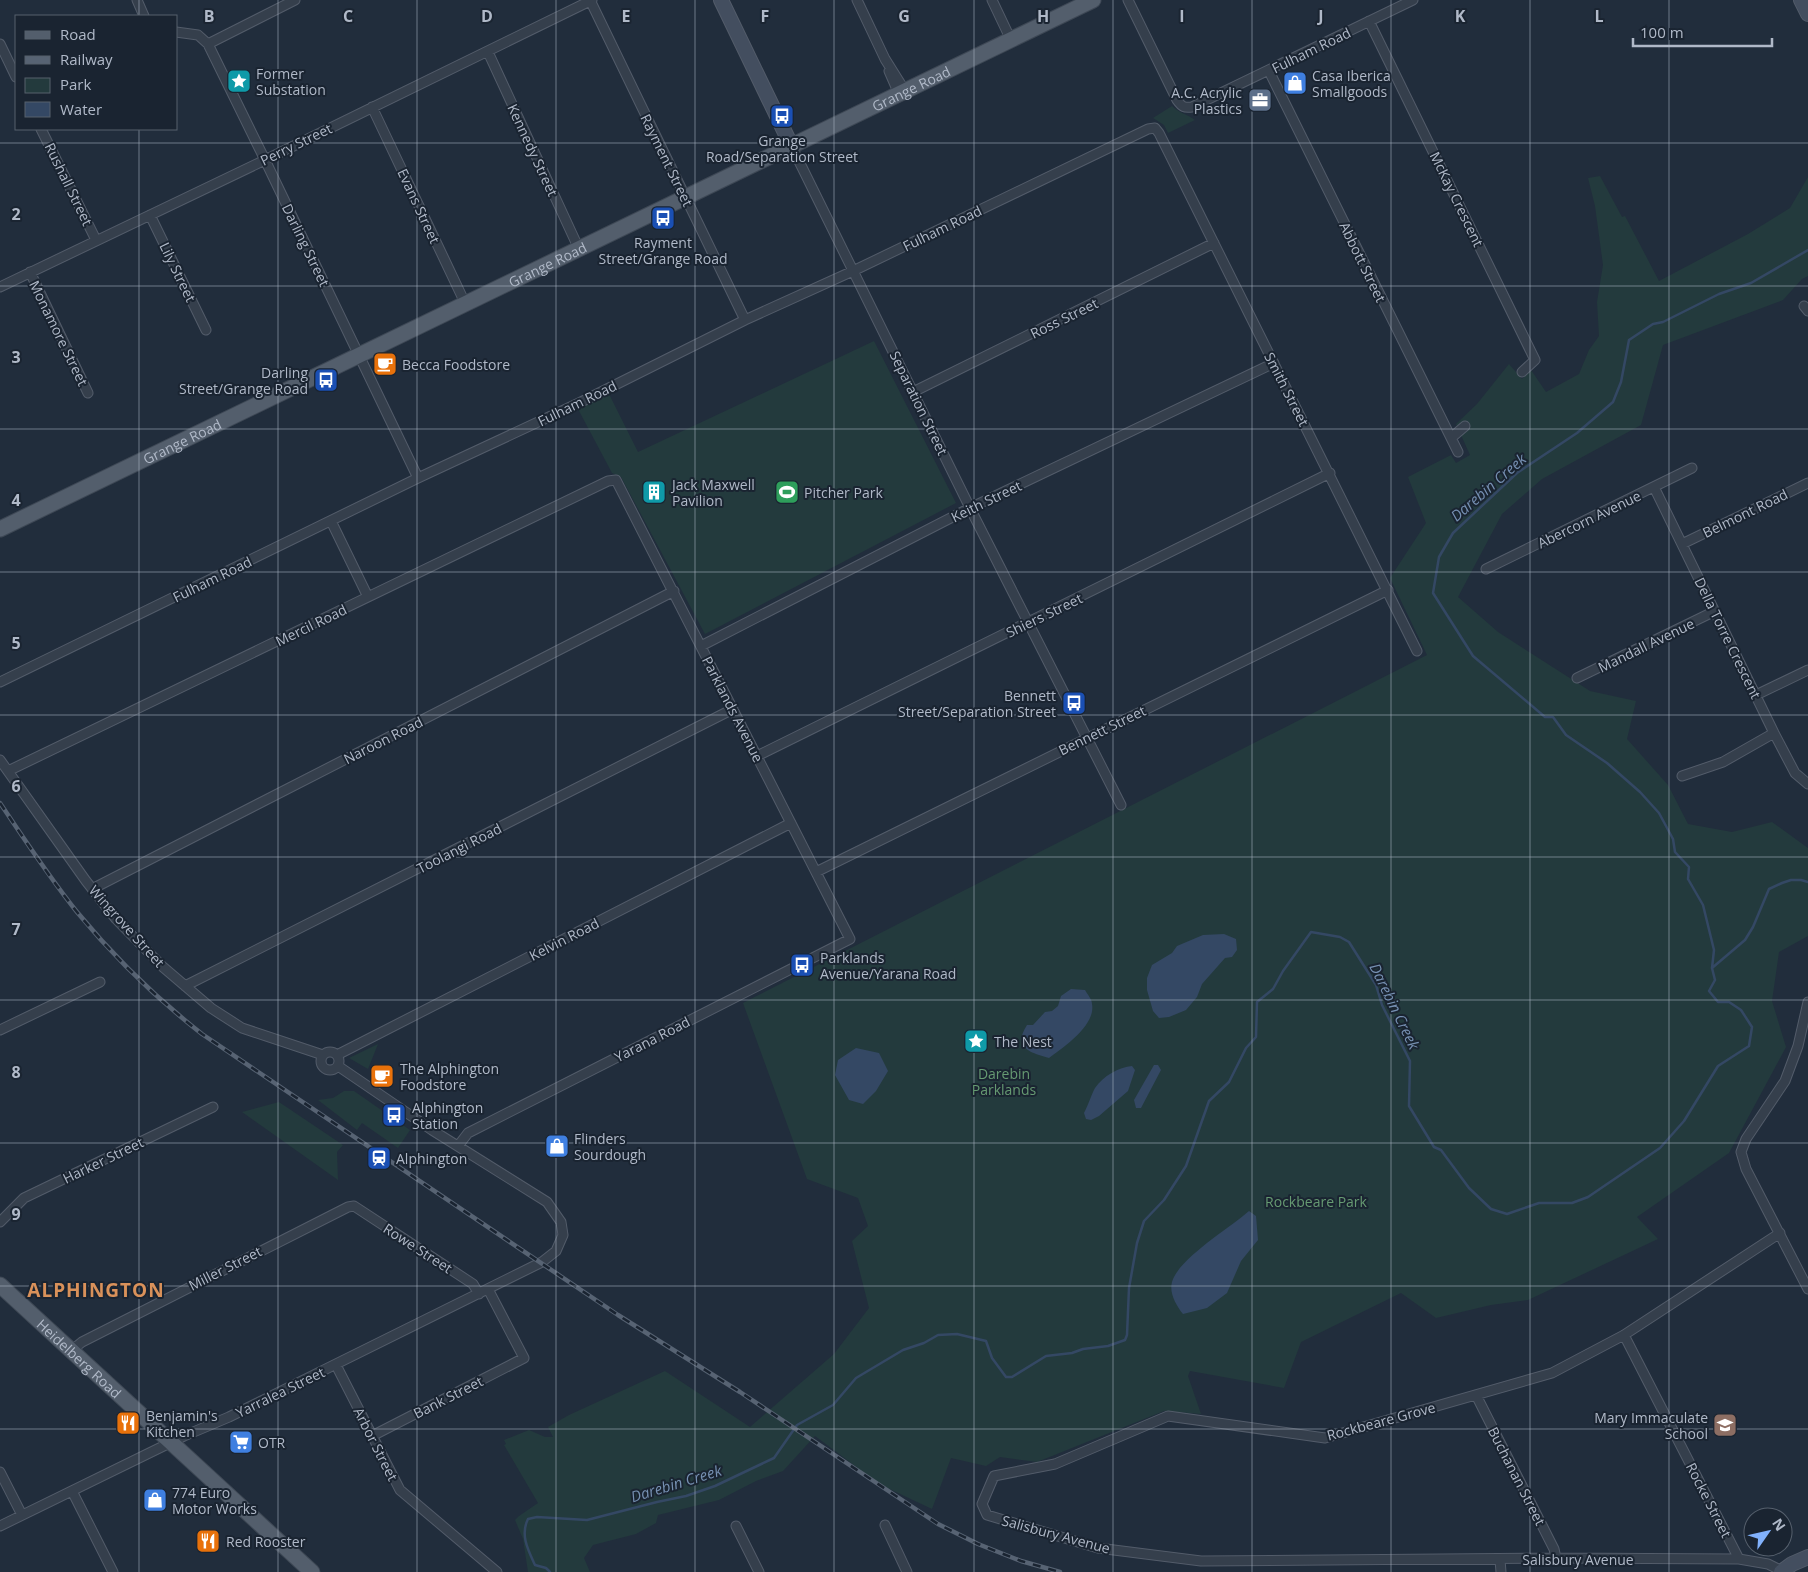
<svg xmlns="http://www.w3.org/2000/svg" width="1808" height="1572" viewBox="0 0 1808 1572" font-family="'Open Sans',sans-serif">
<rect width="100%" height="100%" fill="#212d3c"/>
<!-- green -->
<path fill="#233a3d" d="M1172,106c7,7 15,8 23,14l-27,13 -4,-8 -11,-7z
M1600,176l22,41 3,-1 34,65 89,-47 42,-26 18,-31v99l-6,3 -19,21 -120,45 -22,80 -99,54 -40,35 -44,83 40,35 92,59 46,10 -9,38 41,46 20,39 44,8 40,-10 36,26v88l-29,16 -7,49 14,46 -57,106 -92,64 21,22 -130,61 -37,5 -55,13 -35,-25 -100,49 -17,46 -94,-17 -2,5 13,38 -37,-3 -127,51 -37,-5 -14,9 -35,-8 -19,51 -53,-25 -64,-48 -32,35 -27,10 -37,19 -61,15 -2,8 -20,11 -43,11 -9,13 6,14h-62l-5,-33 -8,-19 4,-4 19,-13 -34,-58 2,-1 -2,-4 25,-10 16,7h8l-5,-10 21,-12 96,-44 85,56 84,-73 35,-46 -17,-67 16,-15 -10,-28 -51,-19 -64,-176 684,-348 -37,-77 36,-55 -18,-46 43,-22 5,8 14,-8 -14,-31 21,-20 32,-40 13,15 9,-9 15,22 33,-18 10,-24 10,-14 -2,-34 6,-37 -8,-59 -7,-28z
M874,341l82,162 -251,131 -84,-157 -9,-4 -34,-64 31,-15 29,58z
M378,1044l-10,25 -19,-11z
M344,1091h10l56,39 -12,18 -36,-25 -5,7 -39,-30 15,-2z
M279,1102l64,43 -6,7 1,28 -96,-68z"/>
<!-- water -->
<path fill="#344864" d="M1224,934l12,5 1,11 -5,7 -7,1 -23,26 -5,13 -11,13 -17,7 -10,1 -6,-7 -6,-21v-12l5,-13 20,-12 5,-7 26,-11z
M1071,989l14,1c2,4 7,9 7,14 4,21 -28,43 -43,54 -18,-5 -37,-10 -22,-33h6l12,-13 7,-1 6,-5 3,-10z
M856,1048l23,5 9,18 -12,20 -13,13 -14,-4 -14,-25 3,-15z
M1154,1065h4l3,5 -20,38h-5l-2,-8z
M1132,1066l3,4 -7,21 -29,25 -8,4 -5,-1 -2,-6c4,-7 8,-20 11,-25 8,-12 24,-21 37,-22z
M1249,1211l7,5 2,24 -17,21 -14,32 -20,15 -24,6c-7,-9 -14,-21 -11,-32 7,-24 58,-54 77,-71z"/>
<g fill="none" stroke-linecap="round" stroke-linejoin="round">
<!-- stream -->
<path stroke="#344864" stroke-width="2.5" d="M1712,968l33,-28 8,-13 16,-38 13,-6 9,-3h10l7,2
M550,1572l-4,-4 -11,-3c-7,-15 -15,-30 -7,-46l9,-2 50,3 70,-18 29,-6 29,-10 59,-28 23,-33 36,-20 23,-27 47,-28 21,-7 14,-8 19,-1 29,7 6,17 14,19h6l34,-21 26,-3 11,-4 25,-3 17,-6 2,-5 2,-47 8,-45 7,-22 20,-21 22,-34 23,-65 20,-19 17,-34 10,-11 1,-35 16,-13 10,-18 28,-39 29,5 9,5 27,43 6,20 28,56 -1,45 25,41 7,3 28,38 22,21 16,5 32,-11h33l16,-6 72,-49 24,-27 34,-55 31,-20 3,-19 -11,-17 -12,-8h-11l-9,-11 6,-11 -3,-12 2,-18 -11,-45 -15,-26 1,-12 -14,-15 -2,-13 -14,-26 -19,-21 -33,-29 -41,-28 -13,-18h-8l-72,-61 -40,-63 6,-36 14,-24 64,-60 60,-40 36,-31 8,-20 8,-42 24,-16 10,-2 56,-28 32,-11 57,-33"/>
<!-- street casing -->
<g stroke="#535c6a" stroke-width="11">
<path id="street" d="M137,0l7,16
M590,0l155,320
M857,0l28,59 20,32
M992,0l19,40
M1128,0l49,100c5,7 7,8 15,7l221,-107
M1369,21l166,339 -13,12
M176,32l22,3 10,9 57,116 153,318
M0,44l16,33
M208,44l87,-44
M488,52l91,197
M889,71l10,23
M1269,71l189,381
M372,107l94,198
M41,129l55,111
M791,145l183,371 147,289
M150,215l56,115
M30,272l58,121
M0,287l265,-127 327,-160
M1804,306l4,5
M913,392l301,-149
M1451,438l14,-12
M1654,487l120,246 21,40 13,11
M331,521l37,76
M1682,544l126,-61
M1486,569l206,-101
M701,646l269,-138 304,-145
M1577,678l138,-67
M0,682l418,-204 163,-76 164,-82 108,-49 295,-142 7,-1 4,5 258,518
M1756,695l52,-25
M757,756l573,-283
M0,760l86,121 30,38 47,48 48,41 31,20 81,27
M8,771l600,-290 8,-1 234,459 -382,194 -10,13
M1682,776l41,-14 51,-29
M816,872l572,-282
M92,889l582,-298
M185,986l548,-277
M1808,1002l-10,44 -13,35 -39,58 -5,13 5,17 62,120
M0,1030l100,-48
M321 1061a9 9 0 1 1 18 0a9 9 0 1 1-18 0Z
M337,1055l454,-232
M0,1222l24,-24 189,-91
M1780,1233l-156,102 -72,38 -227,65 -157,-22 -113,48 -61,12 -12,28 5,11 111,33 103,13 355,-3 183,1 29,5 14,7
M1624,1335l115,224
M72,1350l10,-8 266,-135 6,-1 119,78 6,10
M336,1365l64,125 97,82
M1476,1395l78,154 2,9
M372,1436l152,-78 -36,-69
M0,1472l22,43
M72,1491l41,81
M885,1525l22,47
M0,1526l184,-90 45,-19 313,-155 14,-11 7,-16 -2,-13 -14,-20 -115,-72 -94,-64
M736,1526l23,46
M1500,1560l1,12"/>
</g>
<!-- secondary casing -->
<g stroke="#535c6a" stroke-width="16">
<path id="secondary" d="M721,0l70,145
M1801,0l7,14
M1781,1572l11,-8 16,-7"/>
</g>
<!-- primary casing -->
<g stroke="#3e4855" stroke-width="17">
<g id="primary">
<path id="s1" d="M0,529l1093,-529"/>
<path id="s2" d="M0,1285l312,287"/>
</g>
</g>
<!-- street -->
<use href="#street" stroke="#353f4c" stroke-width="9"/>
<!-- secondary -->
<use href="#secondary" stroke="#434e5f" stroke-width="14"/>
<!-- primary -->
<use href="#primary" stroke="#535e6c" stroke-width="15"/>
<!-- rail casing -->
<g stroke="#576373" stroke-width="4.5">
<path id="rail" d="M0,803c25,37 49,74 77,109 37,45 79,86 125,122l416,281 122,77 198,132 40,20 43,17 39,11"/>
</g>
<!-- rail -->
<use href="#rail" stroke="#1a2431" stroke-width="2.5" stroke-dasharray="8" stroke-linecap="butt"/>
</g>
<!-- grid -->
<path fill="none" stroke="#b0b9c8" stroke-width="1" stroke-opacity="0.55" d="M139,0v16M278,0v1572M417,0v1572M556,0v1572M695,0v1572M834,0v1572M974,0v1572M1113,0v1572M1252,0v1572M1391,0v1572M1530,0v1572M1669,0v1572M139,129v1443M0,143h1808M0,286h1808M0,429h1808M0,572h1808M0,715h1808M0,857h1808M0,1000h1808M0,1143h1808M0,1286h1808M0,1429h1808"/>
<!-- icons -->
<defs>
<g id="sight-square" transform="scale(1.25)"><rect x="-9" y="-9" width="18" height="18" rx="4" fill="#0f9aa8" stroke="#1a2431"/><path d="M0-6L1.8-2.2L6-1.7L2.9 1.2L3.7 5.4L0 3.3L-3.7 5.4L-2.9 1.2L-6-1.7L-1.8-2.2Z" fill="#fff"/></g>
<g id="shop-square" transform="scale(1.25)"><rect x="-9" y="-9" width="18" height="18" rx="4" fill="#3f7fe0" stroke="#1a2431"/><path d="M-5-2.5h2.3a2.7 3.5 0 0 1 5.4 0H5L5.5 6h-11ZM-1.5-2.5h3a1.5 2.3 0 0 0-3 0Z" fill="#fff"/></g>
<g id="office-square" transform="scale(1.25)"><rect x="-9" y="-9" width="18" height="18" rx="4" fill="#5c6f8a" stroke="#1a2431"/><path d="M-6-3h4V-5.5h4V-3h4V5H-6ZM-1-4.5V-3h2v-1.5ZM-6 0V1H6V0Z" fill="#fff"/></g>
<g id="bus-square" transform="scale(1.25)"><rect x="-9" y="-9" width="18" height="18" rx="4" fill="#1a4fb4" stroke="#1a2431"/><path d="M-5-6H5V4H4V6H2V4H-2V6H-4V4H-5ZM-3.5-4V0h7V-4ZM-3.5 1.2v1.5H-2V1.2ZM2 1.2v1.5H3.5V1.2Z" fill="#fff"/></g>
<g id="cafe-square" transform="scale(1.25)"><rect x="-9" y="-9" width="18" height="18" rx="4" fill="#e8710a" stroke="#1a2431"/><path d="M-5.5-4.5H6V0H3Q3 3.5 0 3.5H-2.5Q-5.5 3.5-5.5 0ZM3-3.2v2h1.7v-2ZM-6 4.5H4V6H-6Z" fill="#fff"/></g>
<g id="building-square" transform="scale(1.25)"><rect x="-9" y="-9" width="18" height="18" rx="4" fill="#0f9aa8" stroke="#1a2431"/><path d="M-4-6H4V6H1V3H-1V6H-4ZM-2.5-4.3h1.7v1.8h-1.7ZM.8-4.3h1.7v1.8H.8ZM-2.5-1h1.7V.8h-1.7ZM.8-1h1.7V.8H.8Z" fill="#fff"/></g>
<g id="stadium-square" transform="scale(1.25)"><rect x="-9" y="-9" width="18" height="18" rx="4" fill="#2e9e5b" stroke="#1a2431"/><path d="M0-5a6.5 5 0 1 0 0 10a6.5 5 0 1 0 0-10ZM-3.5-1.8h7v3.6h-7Z" fill="#fff"/></g>
<g id="station-square" transform="scale(1.25)"><rect x="-9" y="-9" width="18" height="18" rx="4" fill="#1a4fb4" stroke="#1a2431"/><path d="M-3-6H3Q5-6 5-4V2Q5 4 3 4L4.5 6H3L1.5 4h-3L-3 6H-4.5L-3 4Q-5 4-5 2V-4Q-5-6-3-6ZM-3.5-4v3h7v-3ZM-3.5 1v1.5H-2V1ZM2 1v1.5H3.5V1Z" fill="#fff"/></g>
<g id="restaurant-square" transform="scale(1.25)"><rect x="-9" y="-9" width="18" height="18" rx="4" fill="#e8710a" stroke="#1a2431"/><path d="M-5-6h1v4h1v-4h1v4h1v-4h1v5L-1.5 .5V6h-2V.5L-5-1ZM5-6V6H3V1.5H1.5Q1.5-4 5-6Z" fill="#fff"/></g>
<g id="school-square" transform="scale(1.25)"><rect x="-9" y="-9" width="18" height="18" rx="4" fill="#8d6e63" stroke="#1a2431"/><path d="M0-5L7-2L0 1L-7-2ZM-4 1L0 2.5L4 1V4Q0 6-4 4Z" fill="#fff"/></g>
<g id="supermarket-square" transform="scale(1.25)"><rect x="-9" y="-9" width="18" height="18" rx="4" fill="#3f7fe0" stroke="#1a2431"/><path d="M-6-5.5h2.5l.6 2H6L4.5 2H-2.5L-4.4-4H-6ZM-1.5 3.2a1.3 1.3 0 1 0 .1 0ZM3 3.2a1.3 1.3 0 1 0 .1 0Z" fill="#fff"/></g>
</defs>
<g fill-rule="evenodd">
<use href="#sight-square" x="239" y="81"/>
<use href="#shop-square" x="1295" y="83"/>
<use href="#office-square" x="1260" y="100"/>
<use href="#bus-square" x="782" y="116"/>
<use href="#bus-square" x="663" y="218"/>
<use href="#cafe-square" x="385" y="364"/>
<use href="#bus-square" x="326" y="380"/>
<use href="#building-square" x="654" y="492"/>
<use href="#stadium-square" x="787" y="492"/>
<use href="#bus-square" x="1074" y="703"/>
<use href="#bus-square" x="802" y="965"/>
<use href="#sight-square" x="976" y="1041"/>
<use href="#cafe-square" x="382" y="1076"/>
<use href="#bus-square" x="394" y="1115"/>
<use href="#shop-square" x="557" y="1146"/>
<use href="#station-square" x="379" y="1158"/>
<use href="#restaurant-square" x="128" y="1423"/>
<use href="#school-square" x="1725" y="1425"/>
<use href="#supermarket-square" x="241" y="1442"/>
<use href="#shop-square" x="155" y="1500"/>
<use href="#restaurant-square" x="208" y="1541"/>
</g>
<g text-anchor="middle" dominant-baseline="central" stroke-width="4" stroke-linejoin="round" paint-order="stroke">
<!-- street labels -->
<g font-size="14" fill="#b0b9c8" stroke="#1a2431">
<text transform="translate(1311 50) rotate(-26)">Fulham Road</text>
<text stroke="none"><textPath href="#s1" startOffset="1012">Grange Road</textPath></text>
<text transform="translate(296 144) rotate(-26)">Perry Street</text>
<text transform="translate(533 150) rotate(65)">Kennedy Street</text>
<text transform="translate(667 160) rotate(64)">Rayment Street</text>
<text transform="translate(69 184) rotate(64)">Rushall Street</text>
<text transform="translate(1457 199) rotate(64)">McKay Crescent</text>
<text transform="translate(419 206) rotate(65)">Evans Street</text>
<text transform="translate(942 228) rotate(-26)">Fulham Road</text>
<text transform="translate(306 245) rotate(64)">Darling Street</text>
<text transform="translate(1363 262) rotate(64)">Abbott Street</text>
<text stroke="none"><textPath href="#s1" startOffset="608">Grange Road</textPath></text>
<text transform="translate(178 272) rotate(64)">Lily Street</text>
<text transform="translate(1064 318) rotate(-26)">Ross Street</text>
<text transform="translate(59 333) rotate(64)">Monamore Street</text>
<text transform="translate(1287 389) rotate(63)">Smith Street</text>
<text transform="translate(577 403) rotate(-26)">Fulham Road</text>
<text transform="translate(919 403) rotate(64)">Separation Street</text>
<text stroke="none"><textPath href="#s1" startOffset="202">Grange Road</textPath></text>
<text transform="translate(986 501) rotate(-26)">Keith Street</text>
<text transform="translate(1745 513) rotate(-26)">Belmont Road</text>
<text transform="translate(1589 519) rotate(-26)">Abercorn Avenue</text>
<text transform="translate(212 579) rotate(-26)">Fulham Road</text>
<text transform="translate(1044 615) rotate(-26)">Shiers Street</text>
<text transform="translate(311 625) rotate(-26)">Mercil Road</text>
<text transform="translate(1728 638) rotate(64)">Della Torre Crescent</text>
<text transform="translate(1646 645) rotate(-26)">Mandall Avenue</text>
<text transform="translate(733 709) rotate(63)">Parklands Avenue</text>
<text transform="translate(1102 730) rotate(-26)">Bennett Street</text>
<text transform="translate(383 740) rotate(-27)">Naroon Road</text>
<text transform="translate(459 848) rotate(-27)">Toolangi Road</text>
<text transform="translate(127 926) rotate(48)">Wingrove Street</text>
<text transform="translate(564 939) rotate(-27)">Kelvin Road</text>
<text transform="translate(652 1039) rotate(-27)">Yarana Road</text>
<text transform="translate(103 1160) rotate(-26)">Harker Street</text>
<text transform="translate(418 1248) rotate(33)">Rowe Street</text>
<text transform="translate(225 1268) rotate(-27)">Miller Street</text>
<text stroke="none"><textPath href="#s2" startOffset="108">Heidelberg Road</textPath></text>
<text transform="translate(280 1392) rotate(-26)">Yarralea Street</text>
<text transform="translate(448 1397) rotate(-27)">Bank Street</text>
<text transform="translate(1381 1421) rotate(-15)">Rockbeare Grove</text>
<text transform="translate(376 1444) rotate(63)">Arbor Street</text>
<text transform="translate(1517 1476) rotate(63)">Buchanan Street</text>
<text transform="translate(1709 1500) rotate(63)">Rocke Street</text>
<text transform="translate(1056 1534) rotate(15)">Salisbury Avenue</text>
<text x="1578" y="1559">Salisbury Avenue</text>
</g>
<!-- poi labels -->
<g font-size="14" fill="#b0b9c8" stroke="#1a2431" text-anchor="start">
<text x="256" y="73">Former<tspan x="256" dy="16">Substation</tspan></text>
<text x="1312" y="75">Casa Iberica<tspan x="1312" dy="16">Smallgoods</tspan></text>
<text x="1242" y="92" text-anchor="end">A.C. Acrylic<tspan x="1242" dy="16">Plastics</tspan></text>
<text x="782" y="140" text-anchor="middle">Grange<tspan x="782" dy="16">Road/Separation Street</tspan></text>
<text x="663" y="242" text-anchor="middle">Rayment<tspan x="663" dy="16">Street/Grange Road</tspan></text>
<text x="402" y="364">Becca Foodstore</text>
<text x="308" y="372" text-anchor="end">Darling<tspan x="308" dy="16">Street/Grange Road</tspan></text>
<text x="672" y="484">Jack Maxwell<tspan x="672" dy="16">Pavilion</tspan></text>
<text x="804" y="492">Pitcher Park</text>
<text x="1056" y="695" text-anchor="end">Bennett<tspan x="1056" dy="16">Street/Separation Street</tspan></text>
<text x="820" y="957">Parklands<tspan x="820" dy="16">Avenue/Yarana Road</tspan></text>
<text x="994" y="1041">The Nest</text>
<text x="400" y="1068">The Alphington<tspan x="400" dy="16">Foodstore</tspan></text>
<text x="412" y="1107">Alphington<tspan x="412" dy="16">Station</tspan></text>
<text x="574" y="1138">Flinders<tspan x="574" dy="16">Sourdough</tspan></text>
<text x="396" y="1158">Alphington</text>
<text x="146" y="1415">Benjamin's<tspan x="146" dy="16">Kitchen</tspan></text>
<text x="1708" y="1417" text-anchor="end">Mary Immaculate<tspan x="1708" dy="16">School</tspan></text>
<text x="258" y="1442">OTR</text>
<text x="172" y="1492">774 Euro<tspan x="172" dy="16">Motor Works</tspan></text>
<text x="226" y="1541">Red Rooster</text>
</g>
<!-- park labels -->
<g font-size="14" fill="#669a72" stroke="#1a2431">
<text x="1004" y="1073">Darebin<tspan x="1004" dy="16">Parklands</tspan></text>
<text x="1316" y="1201">Rockbeare Park</text>
</g>
<!-- water labels -->
<g font-size="15" font-style="italic" fill="#7690b2" stroke="#1a2431">
<text transform="translate(1488 487) rotate(-41)">Darebin Creek</text>
<text transform="translate(1395 1006) rotate(64)">Darebin Creek</text>
<text transform="translate(676 1483) rotate(-17)">Darebin Creek</text>
</g>
<!-- district labels -->
<g font-size="19" font-weight="bold" letter-spacing="1" fill="#d9915a" stroke="#1a2431">
<text x="96" y="1290">ALPHINGTON</text>
</g>
</g>
<g font-size="16" text-anchor="middle" font-weight="bold" fill="#b0b9c8" stroke="#1a2431" stroke-width="4" stroke-linejoin="round" paint-order="stroke">
<text x="209" y="22">B</text>
<text x="348" y="22">C</text>
<text x="487" y="22">D</text>
<text x="626" y="22">E</text>
<text x="765" y="22">F</text>
<text x="904" y="22">G</text>
<text x="1043" y="22">H</text>
<text x="1182" y="22">I</text>
<text x="1321" y="22">J</text>
<text x="1460" y="22">K</text>
<text x="1599" y="22">L</text>
<text x="16" y="220">2</text>
<text x="16" y="363">3</text>
<text x="16" y="506">4</text>
<text x="16" y="649">5</text>
<text x="16" y="792">6</text>
<text x="16" y="935">7</text>
<text x="16" y="1078">8</text>
<text x="16" y="1220">9</text>
</g>
<!-- legend -->
<rect x="15" y="15" width="162" height="115" fill="#1a2431" stroke="#56606d"/>
<rect x="25" y="31" width="25" height="8" fill="#535e6c" stroke="#56606d"/>
<text x="60" y="40" font-size="15" fill="#b0b9c8">Road</text>
<rect x="25" y="56" width="25" height="8" fill="#576373" stroke="#56606d"/>
<text x="60" y="65" font-size="15" fill="#b0b9c8">Railway</text>
<rect x="25" y="78" width="25" height="15" fill="#233a3d" stroke="#56606d"/>
<text x="60" y="90" font-size="15" fill="#b0b9c8">Park</text>
<rect x="25" y="102" width="25" height="15" fill="#344864" stroke="#56606d"/>
<text x="60" y="115" font-size="15" fill="#b0b9c8">Water</text>
<!-- north arrow -->
<g transform="translate(1768 1532) rotate(56)"><circle r="24" fill="#1a2431" stroke="#56606d"/>
<path d="M0-4L9 19L0 12L-9 19Z" fill="#81b1fc"/>
<text y="-8" font-size="14" font-weight="bold" text-anchor="middle" fill="#b0b9c8">N</text>
</g>
<!-- scale -->
<path d="M1633 38v8h139v-8" fill="none" stroke="#b0b9c8" stroke-width="2.5"/>
<text x="1640" y="38" font-size="15" fill="#b0b9c8" stroke="#1a2431" stroke-width="4" paint-order="stroke">100 m</text>
</svg>
